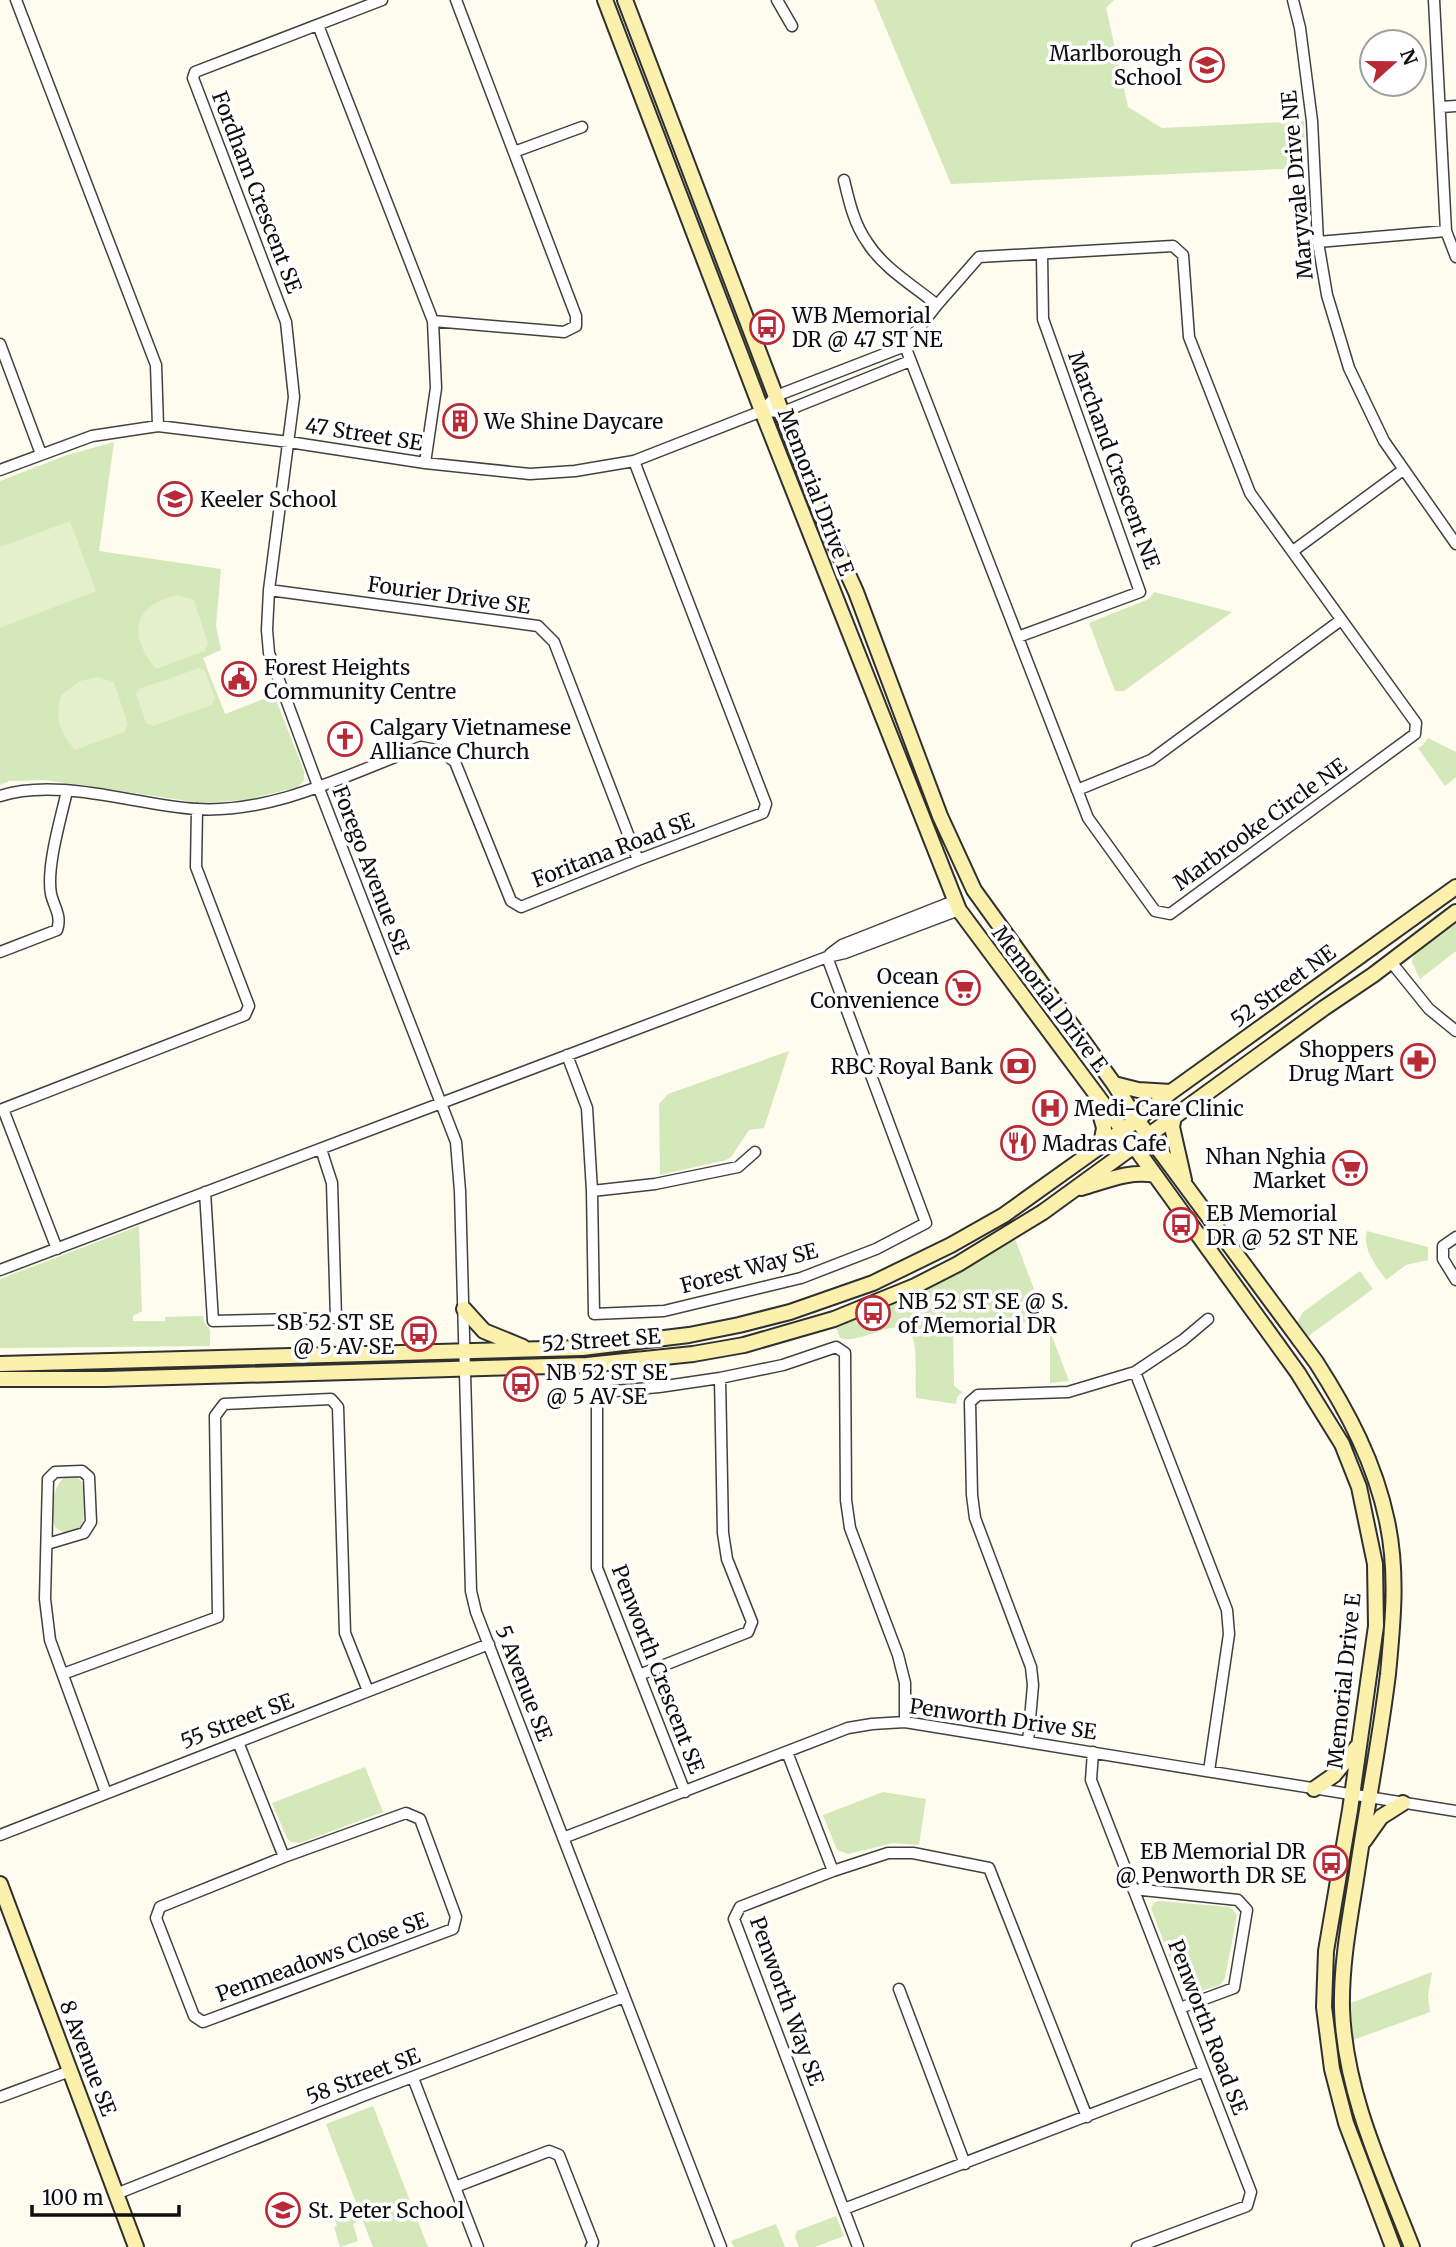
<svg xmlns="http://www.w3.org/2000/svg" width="1456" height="2247" viewBox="0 0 1456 2247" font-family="Merriweather,serif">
<rect width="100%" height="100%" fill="#fefbef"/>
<!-- green -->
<path fill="#d4e8ba" d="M874,0h240l-8,8 22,99 34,21 142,-7 1,47 -354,16z
M114,442l-15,109 122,18 -5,57 5,24 -18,8 22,56 49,-19 30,76v9l-6,7 -52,13 -44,3 -157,-23 -36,1 -9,4v-304l67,-26z
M1154,592l78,20 -108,79h-9l-26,-68 60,-24z
M1428,738l28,14v25l-11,9 -27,-38 5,-3z
M1456,918v33l-36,28 -8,-17c5,-20 29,-32 44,-44z
M789,1051l-25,77 -15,2 -18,27 -5,3 -66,15 -1,-71 9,-10z
M139,1226l3,85 -9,5v5h32v-4l38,-1 1,6 6,8v16l-210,2v-69z
M1367,1231l61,16v13l-22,5 -20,15c-10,-15 -24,-31 -19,-49z
M1015,1239l54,142 -19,2v-47l-6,-14 -91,2 1,62 8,6 -5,5 -1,7 -40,-6c-1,-18 1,-38 -2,-56 -6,-35 -53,5 -74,-4l-5,-13 124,-54z
M1360,1271l13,18 -66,48 -11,-13 7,-12z
M70,1475c5,1 6,0 10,5 5,6 6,40 1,46 -3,5 -10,6 -16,7l-10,-6c-4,-16 -4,-46 15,-52z
M365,1767l18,45 -83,31 -9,-1 -4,-4 -15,-35z
M883,1792l43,7 -7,46 -26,-2 -45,11 -11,-4 -14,-35z
M1159,1901l71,6 7,8 -12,63 -5,7 -31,10 -7,-5 -31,-82 3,-5z
M1432,1972l-4,24 2,16 -77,28 -2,-37z
M373,2106l55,141h-55l-47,-123z
M355,2209l4,12 -6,3 5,17 -18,6 -6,-20 3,-1 -3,-10z
M836,2216l8,20 -29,11h-16l-4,-10 2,-6z
M776,2224l9,23h-51l-3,-6z"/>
<!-- pitch -->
<path fill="#e4efcb" d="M70,521l26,70 -96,37v-81z
M178,595l16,5 14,43 -3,8 -49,18c-28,-35 -24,-63 22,-74z
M199,668l6,3 10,27 -3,7 -59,21 -7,-3 -10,-29 3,-5z
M98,677l16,5 14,43 -4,7 -49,18c-16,-19 -20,-30 -14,-55l19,-14z"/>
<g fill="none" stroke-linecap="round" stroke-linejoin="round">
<!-- street casing -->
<g stroke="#414141" stroke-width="13">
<path id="street" d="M16,0l140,365 2,61
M382,0l-187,72 -2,6 93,244 8,75 -25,193 -2,40 2,23 49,133 138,356 4,49 11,400 5,21 245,635
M777,0l15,26
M1293,0l7,28 12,93 6,121 9,53 22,73 35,73 72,103
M1434,0l12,231 10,26
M318,25l115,296 3,67 -11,75
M1441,107l15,-1
M514,152l68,-25
M844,180c5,21 10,44 23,62 16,26 47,44 70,63
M1318,242l128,-11
M1173,246l10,9 6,82 61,156 166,230 -1,11 -245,180 -15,-3 -67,-93 -183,-472 32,-41 42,-48z
M433,321l131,11 12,-6v-10l-120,-316
M0,344l41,110
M762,411l21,1 127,-51
M0,470l92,-34 66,-10 131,16 136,21 105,11 45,-3 59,-10 128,-50 14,-15 129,-50
M1293,551l110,-81
M269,590l269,36 16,16 84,218
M1018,637l122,-45 -97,-273 -1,-64
M1077,790l74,-30 190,-140
M0,796c59,-19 135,9 196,13 78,5 154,-36 225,-62l20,4 14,11 56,139 10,6 117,-47 125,-47 3,-9 -132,-343
M0,952l57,-22c5,-14 -3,-23 -6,-36 -5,-27 10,-76 16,-103
M830,954l12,-9 112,-44
M1391,962l38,47 27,22
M567,1055l20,53 5,83 2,123 70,-3 137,-33 75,-29 50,-26 -99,-266
M3,1109l54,140
M0,1110l245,-95 4,-9 -53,-139 1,-58
M592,1191l63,-7 83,-17 17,-15
M205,1192l8,129 123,-3 -4,-135 -11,-34
M1456,1237l-13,9v13l13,21
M0,1270l827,-313 18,-4 114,-43
M1135,1372l92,238 2,24 -20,137
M47,1544l37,-11 7,-11 -2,-45 -7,-6 -27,1 -7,7 -3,120 5,41 56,153
M63,1674l155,-57 -3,-201 9,-12 107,-5 7,8 7,226 23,58
M639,1675l109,-43 4,-10 -25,-63 -4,-26 -3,-155
M238,1742l46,115
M1028,1742l5,-57 -2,-18 -56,-149 -3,-23 -2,-93 8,-7 90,-3 67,-20 48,-32 25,-21
M787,1752l46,119
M1093,1752l-2,28 160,412 -4,14 -110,41
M685,1792l-88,-224v-169l7,-7 55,-5 61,-9 63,-13 53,-18 9,6 1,147 4,28 48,127 7,28v39
M406,1813l14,6 36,98 -3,12 -250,93 -9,-6 -38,-98 4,-11 124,-50z
M0,1835l489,-191
M563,1838l285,-110 24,-4 33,-2c184,30 367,60 551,89
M1133,1889l105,11 9,10 -13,78 -54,20
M899,1989l66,175
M413,2078l65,169
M0,2097l70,-26
M455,2187l94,-36 10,4 34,87 -2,5
M116,2194l249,-99 259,-98
M844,2209l360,-138
M858,2247l-124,-328 6,-12 93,-36 55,-18h25l76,15 98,249"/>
</g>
<!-- secondary casing -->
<g stroke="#303030" stroke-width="18">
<path id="secondary" d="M605,0l157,411 197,499 157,211 182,252 44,71 17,43 16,77 1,62 -26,184 -24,141 -2,56 8,62 14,54 47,124
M625,0l194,510 37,82 84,224 34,74 140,194 23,36 179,242c32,50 59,101 71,159 11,51 6,101 1,153 -8,66 -21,132 -31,199 -7,45 -16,90 -15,136 3,84 40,161 70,238
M1114,1084l24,6 33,2
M1097,1102l7,26 -3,17
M1174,1116l-2,11 12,53
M1081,1188c25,-7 48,-18 74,-13
M464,1309l20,22 39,16
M0,1364l582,-16 107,-13 50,-10 51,-13 83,-29 78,-38 53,-30 133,-95 34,-28 285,-205
M0,1379h105l482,-14 106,-11 51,-9 90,-26 81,-33 43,-22 85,-52 281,-204 49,-33 83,-63
M1314,1789l20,-14 23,-28
M1364,1841l17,-24 22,-14
M0,1884l136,363"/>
</g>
<!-- street -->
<use href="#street" stroke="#fff" stroke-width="10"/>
<!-- secondary -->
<use href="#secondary" stroke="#fcf0ad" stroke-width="14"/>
</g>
<!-- icons -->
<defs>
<g id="school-ring" transform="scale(1.75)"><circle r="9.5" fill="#fff" stroke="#b92a37" stroke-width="1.5"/><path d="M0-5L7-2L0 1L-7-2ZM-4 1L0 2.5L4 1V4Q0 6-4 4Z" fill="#b92a37"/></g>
<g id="bus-ring" transform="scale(1.75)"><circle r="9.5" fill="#fff" stroke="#b92a37" stroke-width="1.5"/><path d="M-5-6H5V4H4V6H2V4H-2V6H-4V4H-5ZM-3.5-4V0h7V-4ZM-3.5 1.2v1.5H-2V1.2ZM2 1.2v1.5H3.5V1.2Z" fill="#b92a37"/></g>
<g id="building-ring" transform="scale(1.75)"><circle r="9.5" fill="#fff" stroke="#b92a37" stroke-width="1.5"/><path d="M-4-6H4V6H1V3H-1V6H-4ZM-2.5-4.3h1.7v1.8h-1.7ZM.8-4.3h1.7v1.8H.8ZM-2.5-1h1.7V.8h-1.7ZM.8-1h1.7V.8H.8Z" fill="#b92a37"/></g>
<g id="civic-ring" transform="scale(1.75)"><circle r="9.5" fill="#fff" stroke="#b92a37" stroke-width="1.5"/><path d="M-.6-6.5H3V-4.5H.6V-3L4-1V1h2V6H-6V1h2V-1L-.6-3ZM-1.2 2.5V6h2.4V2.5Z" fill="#b92a37"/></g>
<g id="church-ring" transform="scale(1.75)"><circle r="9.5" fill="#fff" stroke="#b92a37" stroke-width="1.5"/><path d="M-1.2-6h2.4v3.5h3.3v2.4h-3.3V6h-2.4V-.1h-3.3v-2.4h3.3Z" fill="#b92a37"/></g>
<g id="supermarket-ring" transform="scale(1.75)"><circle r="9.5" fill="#fff" stroke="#b92a37" stroke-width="1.5"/><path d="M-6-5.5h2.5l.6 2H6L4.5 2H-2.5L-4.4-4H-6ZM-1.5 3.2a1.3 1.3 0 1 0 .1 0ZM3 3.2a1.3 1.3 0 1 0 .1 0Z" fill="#b92a37"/></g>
<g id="pharmacy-ring" transform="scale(1.75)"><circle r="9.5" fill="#fff" stroke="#b92a37" stroke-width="1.5"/><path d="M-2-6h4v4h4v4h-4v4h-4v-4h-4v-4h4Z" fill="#b92a37"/></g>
<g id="bank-ring" transform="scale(1.75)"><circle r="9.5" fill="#fff" stroke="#b92a37" stroke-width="1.5"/><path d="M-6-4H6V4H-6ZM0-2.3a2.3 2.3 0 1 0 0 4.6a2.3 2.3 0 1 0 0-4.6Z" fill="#b92a37"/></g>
<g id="hospital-ring" transform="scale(1.75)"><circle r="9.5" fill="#fff" stroke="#b92a37" stroke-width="1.5"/><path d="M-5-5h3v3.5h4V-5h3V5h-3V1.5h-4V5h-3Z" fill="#b92a37"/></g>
<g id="restaurant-ring" transform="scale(1.75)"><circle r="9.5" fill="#fff" stroke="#b92a37" stroke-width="1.5"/><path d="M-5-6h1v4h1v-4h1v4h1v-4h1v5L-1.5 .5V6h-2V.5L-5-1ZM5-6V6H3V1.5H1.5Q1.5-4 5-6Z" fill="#b92a37"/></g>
</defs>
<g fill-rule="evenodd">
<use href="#school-ring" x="1207" y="65"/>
<use href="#bus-ring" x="767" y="327"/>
<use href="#building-ring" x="460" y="421"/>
<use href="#school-ring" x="175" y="499"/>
<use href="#civic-ring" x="239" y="679"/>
<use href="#church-ring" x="345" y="739"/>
<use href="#supermarket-ring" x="963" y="988"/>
<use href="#pharmacy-ring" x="1418" y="1061"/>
<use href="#bank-ring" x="1018" y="1066"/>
<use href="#hospital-ring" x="1050" y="1108"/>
<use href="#restaurant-ring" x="1018" y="1143"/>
<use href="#supermarket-ring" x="1350" y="1168"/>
<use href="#bus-ring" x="1181" y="1225"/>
<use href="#bus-ring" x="873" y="1313"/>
<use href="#bus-ring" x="419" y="1334"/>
<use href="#bus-ring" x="521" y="1384"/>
<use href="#bus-ring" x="1331" y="1863"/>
<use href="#school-ring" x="283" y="2210"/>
</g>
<g text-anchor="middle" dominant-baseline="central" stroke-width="7" stroke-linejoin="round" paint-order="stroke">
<!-- poi labels -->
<g font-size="21" fill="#0e0e0e" stroke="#fff" text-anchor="start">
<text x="1182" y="53" text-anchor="end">Marlborough<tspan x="1182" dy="24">School</tspan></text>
<text x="792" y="315">WB Memorial<tspan x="792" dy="24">DR @ 47 ST NE</tspan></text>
<text x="484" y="421">We Shine Daycare</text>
<text x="200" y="499">Keeler School</text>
<text x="264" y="667">Forest Heights<tspan x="264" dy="24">Community Centre</tspan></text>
<text x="370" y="727">Calgary Vietnamese<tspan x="370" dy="24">Alliance Church</tspan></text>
<text x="939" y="976" text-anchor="end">Ocean<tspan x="939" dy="24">Convenience</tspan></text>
<text x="1394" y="1049" text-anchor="end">Shoppers<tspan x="1394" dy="24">Drug Mart</tspan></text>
<text x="993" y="1066" text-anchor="end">RBC Royal Bank</text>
<text x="1074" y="1108">Medi-Care Clinic</text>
<text x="1042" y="1143">Madras Cafe</text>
<text x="1326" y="1156" text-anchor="end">Nhan Nghia<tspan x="1326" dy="24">Market</tspan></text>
<text x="1206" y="1213">EB Memorial<tspan x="1206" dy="24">DR @ 52 ST NE</tspan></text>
<text x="898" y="1301">NB 52 ST SE @ S.<tspan x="898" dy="24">of Memorial DR</tspan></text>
<text x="394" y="1322" text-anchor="end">SB 52 ST SE<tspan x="394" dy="24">@ 5 AV SE</tspan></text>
<text x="546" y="1372">NB 52 ST SE<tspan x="546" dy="24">@ 5 AV SE</tspan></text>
<text x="1306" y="1851" text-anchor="end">EB Memorial DR<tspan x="1306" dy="24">@ Penworth DR SE</tspan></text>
<text x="308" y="2210">St. Peter School</text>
</g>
<!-- street labels -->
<g font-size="21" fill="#0e0e0e" stroke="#fff">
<text transform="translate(1297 185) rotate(-95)">Maryvale Drive NE</text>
<text transform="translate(257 192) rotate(69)">Fordham Crescent SE</text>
<text transform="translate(364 434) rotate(9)">47 Street SE</text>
<text transform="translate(1114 460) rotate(70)">Marchand Crescent NE</text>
<text transform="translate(816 492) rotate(69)">Memorial Drive E</text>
<text transform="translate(449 595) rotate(8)">Fourier Drive SE</text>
<text transform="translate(1260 824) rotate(-36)">Marbrooke Circle NE</text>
<text transform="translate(613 850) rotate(-21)">Foritana Road SE</text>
<text transform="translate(371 870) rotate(69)">Forego Avenue SE</text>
<text transform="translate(1283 986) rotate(-36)">52 Street NE</text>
<text transform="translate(1050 999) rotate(53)">Memorial Drive E</text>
<text transform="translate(749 1268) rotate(-15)">Forest Way SE</text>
<text transform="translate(601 1340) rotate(-4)">52 Street SE</text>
<text transform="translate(658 1669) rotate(69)">Penworth Crescent SE</text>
<text transform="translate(1344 1681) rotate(-84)">Memorial Drive E</text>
<text transform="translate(524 1683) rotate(69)">5 Avenue SE</text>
<text transform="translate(1003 1719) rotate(8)">Penworth Drive SE</text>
<text transform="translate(237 1721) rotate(-21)">55 Street SE</text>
<text transform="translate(322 1957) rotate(-20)">Penmeadows Close SE</text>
<text transform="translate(787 2001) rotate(70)">Penworth Way SE</text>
<text transform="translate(1208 2027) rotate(69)">Penworth Road SE</text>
<text transform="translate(88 2058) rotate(69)">8 Avenue SE</text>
<text transform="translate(363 2076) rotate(-21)">58 Street SE</text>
</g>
</g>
<!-- north arrow -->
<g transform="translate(1393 63) rotate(69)"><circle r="33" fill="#ffffff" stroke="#9f9f9f" stroke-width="2"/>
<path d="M0-5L12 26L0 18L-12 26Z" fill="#b92a37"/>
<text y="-10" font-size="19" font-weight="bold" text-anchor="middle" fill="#0e0e0e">N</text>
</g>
<!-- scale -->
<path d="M32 2205v10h147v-10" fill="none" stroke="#0e0e0e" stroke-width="3.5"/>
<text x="42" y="2205" font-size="21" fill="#0e0e0e" stroke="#ffffff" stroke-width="5" paint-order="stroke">100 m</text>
</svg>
